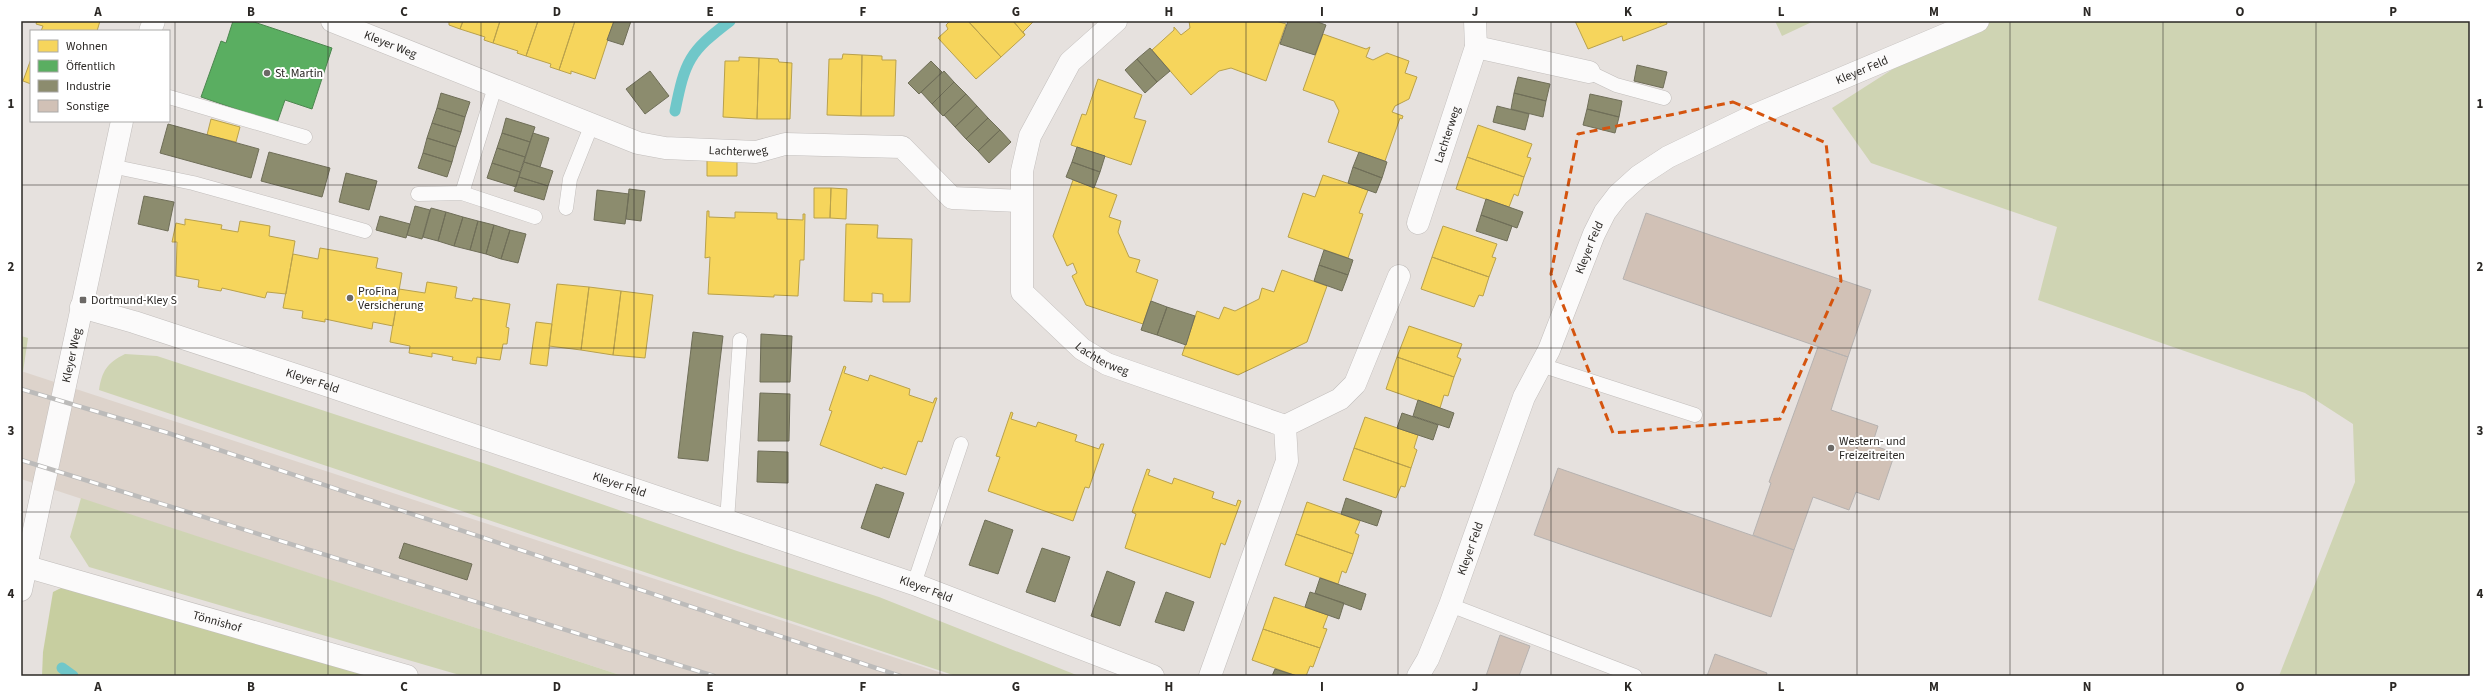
<svg xmlns="http://www.w3.org/2000/svg" width="2491" height="697" viewBox="0 0 2491 697" font-family="'Source Sans 3',sans-serif">
<rect width="100%" height="100%" fill="#e6e1de"/>
<!-- built -->
<path fill="#ddd3cb" d="M21,371l930,305h-328l-602,-197z"/>
<!-- green -->
<path fill="#cfd4b3" d="M1775,21h39l-32,15z
M1968,21h502v655h-191l76,-194 -2,-58 -48,-31 -267,-93 19,-73 -186,-64 -39,-55z
M21,336l7,2 -5,34 -2,-1z
M125,354l32,2 329,108 251,87 142,46 200,79h-123l-857,-286c3,-19 8,-27 26,-36z
M81,498l542,178h-160l-374,-109 -19,-30z"/>
<!-- forest -->
<path fill="#c7cea0" d="M65,586l319,90h-342l1,-24 10,-60z"/>
<!-- homes -->
<path fill="#f6d55c" stroke="#b9a14c" d="M37,21h63l-3,10h-56l2,-5 -7,-2z
M445,21h18l-3,8 -11,-4v-3z
M463,21h37l-7,22 -9,-3 1,-3 -25,-8z
M500,21h38l-12,35 -9,-3 1,-2 -25,-8z
M538,21h37l-16,49 -9,-3 1,-3 -25,-8z
M575,21h39l-19,58 -24,-8v3l-12,-4z
M950,21h18l33,36 -25,22 -38,-41 10,-9 -2,-4z
M968,21h45l12,14 -24,22z
M1013,21h21l-11,11 2,3z
M1189,21h87l10,3 -20,57 -35,-13 -12,3 -28,24 -39,-45 22,-20v-3l7,8 9,-7z
M1575,21h84l1,2 6,-2 1,3 -44,17 -1,-5 -34,13z
M1323,34l43,15 4,-2 -4,10 7,3 14,-7 22,8 -4,12 12,4 -8,22 -14,7 -3,6 11,4 -1,3 -2,-1 -15,43 -57,-19 11,-31 -5,-10 -31,-11z
M843,54l19,1 -1,61 -34,-1 2,-56h13z
M862,55l20,1v4h14l-2,56h-33z
M739,57l20,1 -2,61 -34,-2 2,-56h14z
M759,58l19,1 1,3 13,1 -2,56h-33z
M31,59v25l-8,-3z
M1098,79l44,16 -8,23 12,3 -15,44 -60,-20 11,-31 4,1z
M211,119l29,8 -4,15 -29,-7z
M1478,125l54,19 -5,13 4,1 -7,19 -57,-20z
M1467,157l57,20 -6,19 -4,-2 -5,13 -53,-18z
M707,160l30,1v15h-30z
M1323,175l45,15 -9,23 4,1 -15,44 -60,-21 15,-44 12,4z
M1073,180l44,15 -8,22 12,4 -3,11 11,25 11,3 -4,12 22,8 -15,44 -57,-19 -14,-29 5,-3 -4,-10 -6,3 -14,-30z
M814,188h17l-1,30h-16z
M831,188l16,1 -1,30 -16,-1z
M707,211h2v6l26,1v-6l42,1v6l26,1v-6h2l-1,46h-4l-2,36 -24,-1v2l-66,-3 2,-37 -5,1z
M185,219l37,6 -1,4 17,3 2,-11 30,5 -1,10 26,5 -9,53 -19,-2 -2,6 -43,-10 -1,3 -23,-4 1,-7 -23,-4 1,-34h-5l4,-19 9,2z
M846,224l32,1 -1,13 35,1 -2,63h-27v-8l-11,-1v9l-28,-1z
M1443,226l54,18 -5,13 4,1 -7,19 -57,-20z
M320,248l58,10 -2,10 26,5 -9,53 -20,-4 -1,7 -47,-10v3l-23,-4 1,-7 -20,-3 10,-54 25,5z
M1432,257l57,20 -6,19 -4,-1 -5,12 -53,-18z
M1282,270l45,16 -20,56 -69,33 -56,-20 15,-44 22,8 5,-12 11,4 24,-12 3,-11 12,4z
M427,282l30,5 -2,11 17,3 1,-3 37,6 -4,23 3,1 -2,16h-4l-3,16 -23,-3 -1,7 -24,-4 1,-3 -21,-4v4l-23,-4 1,-7 -20,-4 9,-53 26,4z
M557,284l32,3 -8,63 -32,-4z
M589,287l32,4 -8,64 -32,-5z
M621,291l32,4 -8,63 -32,-3z
M536,322l16,2 -5,42 -17,-2z
M1409,326l53,18 -5,13 4,2 -7,18 -57,-20z
M1397,357l57,20 -6,19 -4,-1 -4,13 -54,-19z
M844,366l2,1 -2,6 24,8 2,-6 40,14 -1,6 24,8 2,-5h2l-15,44 -4,-1 -12,34 -23,-8 -1,2 -62,-24 12,-34 -3,-1z
M1011,412l2,1 -2,6 25,8 2,-5 39,13 -2,6 24,8 2,-5h3l-15,44 -4,-1 -12,34 -85,-30 12,-34 -4,-1z
M1365,417l53,18 -4,13 3,2 -6,18 -57,-20z
M1354,448l57,20 -6,19 -4,-1 -5,12 -53,-18z
M1147,469l3,1 -2,5 24,9 2,-6 40,14 -2,6 24,8 2,-6 3,1 -16,44 -4,-2 -11,35 -85,-30 11,-34 -4,-2z
M1307,502l53,19 -5,12 4,2 -6,19 -57,-20z
M1296,534l57,20 -7,19 -4,-2 -4,13 -53,-19z
M1274,597l54,18 -5,13 4,1 -7,19 -57,-19z
M1263,629l57,19 -7,19 -3,-1 -4,10h-9l-45,-16z"/>
<!-- public -->
<path fill="#5aae61" stroke="#4c864f" d="M233,21h18l81,27 -20,61 -27,-9 -8,23 -76,-26 20,-56 5,2z"/>
<!-- industry -->
<path fill="#8c8c6e" stroke="#6f6e58" d="M614,21h17l-8,24 -16,-5z
M1288,21h27l11,4 -11,30 -35,-11z
M1150,48l20,23 -13,11 -20,-23z
M1137,59l20,23 -12,11 -20,-23z
M931,61l11,11 -23,22 -11,-11z
M1637,65l30,7 -4,16 -29,-7z
M650,71l19,25 -24,18 -19,-25z
M944,71l10,11 -22,22 -11,-12z
M1518,77l32,7 -4,17 -32,-8z
M954,82l12,12 -23,22 -11,-12z
M441,93l29,9 -5,15 -28,-9z
M1514,93l32,8 -3,16 -32,-8z
M966,94l11,12 -22,21 -11,-12z
M1590,94l32,7 -3,16 -32,-8z
M977,106l11,12 -22,21 -11,-12z
M1497,106l32,8 -4,16 -32,-8z
M437,108l28,9 -4,15 -29,-9z
M1587,109l32,8 -4,16 -32,-8z
M506,118l29,9 -5,15 -28,-9z
M988,118l12,12 -22,21 -12,-12z
M432,123l29,9 -5,15 -29,-9z
M168,124l91,25 -8,29 -91,-25z
M1000,130l11,12 -22,21 -11,-12z
M502,133l28,9 -5,15 -28,-9z
M533,133l16,5 -9,29 -16,-5z
M427,138l29,9 -4,15 -29,-9z
M1077,147l28,9 -5,16 -28,-10z
M497,148l28,9 -5,15 -28,-9z
M269,152l61,16 -8,29 -61,-16z
M1359,152l28,10 -5,16 -29,-11z
M423,153l29,9 -5,15 -29,-9z
M524,162l29,9 -5,15 -29,-9z
M1072,162l28,10 -6,16 -28,-11z
M492,163l28,9 -4,15 -29,-9z
M1353,167l29,11 -6,15 -28,-10z
M346,173l31,8 -8,29 -30,-8z
M519,177l29,9 -4,14 -30,-9z
M629,189l16,2 -4,30 -15,-2z
M597,190l32,4 -4,30 -31,-4z
M144,196l30,6 -6,29 -30,-7z
M1486,199l37,13 -6,16 -36,-13z
M415,206l15,4 -8,29 -15,-4z
M431,208l15,4 -8,29 -15,-4z
M446,212l17,5 -9,29 -16,-5z
M1481,215l31,11 -5,15 -31,-10z
M380,216l30,8 -4,14 -30,-8z
M463,217l15,4 -8,29 -16,-4z
M478,221l16,4 -8,29 -16,-4z
M494,225l16,5 -9,29 -15,-5z
M510,230l16,4 -8,29 -17,-4z
M1324,250l29,10 -5,15 -29,-10z
M1319,265l29,10 -6,16 -28,-10z
M1151,301l16,6 -10,28 -16,-5z
M1167,307l28,9 -9,29 -29,-10z
M693,332l30,4 -15,125 -30,-3z
M761,334l31,2 -2,46h-30z
M760,393l30,1 -1,47h-31z
M1418,400l36,13 -5,15 -36,-12z
M1402,413l36,12 -5,15 -36,-12z
M758,451l30,1v31l-31,-1z
M876,484l28,9 -15,45 -28,-10z
M1346,498l36,13 -5,15 -36,-12z
M985,520l28,10 -15,44 -29,-9z
M404,543l68,21 -5,16 -68,-22z
M1042,548l28,9 -15,45 -29,-10z
M1107,571l28,11 -15,44 -29,-10z
M1320,578l46,16 -5,16 -46,-17z
M1166,592l28,10 -10,29 -29,-9z
M1310,592l34,11 -5,16 -34,-12z
M1275,669l22,7h-25z"/>
<g fill="none" stroke-linecap="round" stroke-linejoin="round">
<!-- stream -->
<path stroke="#70c7c9" stroke-width="11" d="M675,111c10,-50 14,-59 55,-90
M62,668l11,8"/>
</g>
<!-- building -->
<path fill="#d1c1b6" stroke="#b6b2b0" d="M1646,213l225,77 -23,67 -225,-78z
M1818,347l30,10 -17,53 47,16 -6,19 23,8 -16,47 -23,-8 -7,18 -36,-13 -19,53 -41,-15 18,-52 -2,-1z
M1558,468l236,82 -23,67 -237,-82z
M1500,635l30,11 -11,30h-33z
M1715,654l52,19 -1,3h-59z"/>
<g fill="none" stroke-linecap="round" stroke-linejoin="round">
<!-- service casing -->
<g stroke="#c2bebc" stroke-width="15">
<path id="service" d="M1589,72l27,13 48,13
M169,97l136,40
M111,166l82,17 172,48
M462,193l33,-106
M418,194l44,-1 73,24
M566,208l4,-29 22,-55
M1541,365l154,50
M727,520l13,-180
M914,584l47,-140
M1450,605l185,71"/>
</g>
<!-- minor casing -->
<g stroke="#c2bebc" stroke-width="23">
<g id="minor">
<path id="s1" d="M332,21l306,122 27,5 91,4 29,-8 117,3 50,51 69,3"/>
<path id="s2" d="M1116,21l-46,41 -40,74 -8,35v121l60,57 25,15 178,62"/>
<path d="M150,31l4,-10"/>
<path d="M1476,47l113,25"/>
<path id="s3" d="M1418,223l58,-176 -1,-26"/>
<path id="s4" d="M81,307l53,15 192,63 588,199 239,92"/>
<path id="s5" d="M21,565l386,111"/>
<path id="s6" d="M21,590l101,-469"/>
<path d="M1210,676l77,-215 -2,-35 55,-27 15,-15 44,-108"/>
<path id="s7" d="M1418,676l10,-17 22,-54 74,-208 25,-47 45,-116 11,-22 13,-17 21,-19 29,-19 87,-42 223,-94"/>
</g>
</g>
<!-- service -->
<use href="#service" stroke="#fbfafa" stroke-width="14"/>
<!-- minor -->
<use href="#minor" stroke="#fbfafa" stroke-width="22"/>
<!-- rail casing -->
<g stroke="#bcbbba" stroke-width="4.5">
<path id="rail" d="M21,389l144,43 735,244
M21,460l693,216"/>
</g>
<!-- rail -->
<use href="#rail" stroke="#fff" stroke-width="3" stroke-dasharray="9" stroke-linecap="butt"/>
</g>
<!-- marked area -->
<path fill="none" stroke="#d5540e" stroke-width="3" stroke-dasharray="8 5" stroke-linejoin="round" d="M1733,102l93,41 15,138 -61,138 -167,14 -62,-159 27,-140z"/>
<!-- grid -->
<path fill="none" stroke="#2b2825" stroke-width="1" stroke-opacity="0.55" d="M175,21v655M328,21v655M481,21v655M634,21v655M787,21v655M940,21v655M1093,21v655M1246,21v655M1398,21v655M1551,21v655M1704,21v655M1857,21v655M2010,21v655M2163,21v655M2316,21v655M21,185h2449M21,348h2449M21,512h2449"/>
<!-- markers -->
<g fill="#6c6966" stroke="#fff" stroke-width="1.5">
<circle cx="267" cy="73" r="4"/>
<circle cx="350" cy="298" r="4"/>
<rect x="79" y="296" width="8" height="8" rx="2"/>
<circle cx="1831" cy="448" r="4"/>
</g>
<g text-anchor="middle" dominant-baseline="central" stroke-width="4" stroke-linejoin="round" paint-order="stroke">
<!-- street labels -->
<g font-size="12" fill="#2b2825" stroke="#fff">
<text stroke="none"><textPath href="#s1" startOffset="63">Kleyer Weg</textPath></text>
<text stroke="none"><textPath href="#s7" startOffset="798">Kleyer Feld</textPath></text>
<text stroke="none"><textPath href="#s3" startOffset="93">Lachterweg</textPath></text>
<text stroke="none"><textPath href="#s1" startOffset="430">Lachterweg</textPath></text>
<text stroke="none"><textPath href="#s7" startOffset="462">Kleyer Feld</textPath></text>
<text stroke="none"><textPath href="#s6" startOffset="240">Kleyer Weg</textPath></text>
<text stroke="none"><textPath href="#s2" startOffset="408">Lachterweg</textPath></text>
<text stroke="none"><textPath href="#s4" startOffset="243">Kleyer Feld</textPath></text>
<text stroke="none"><textPath href="#s4" startOffset="567">Kleyer Feld</textPath></text>
<text stroke="none"><textPath href="#s7" startOffset="138">Kleyer Feld</textPath></text>
<text stroke="none"><textPath href="#s4" startOffset="891">Kleyer Feld</textPath></text>
<text stroke="none"><textPath href="#s5" startOffset="204">Tönnishof</textPath></text>
</g>
<!-- poi labels -->
<g font-size="12" fill="#2b2825" stroke="#fff" text-anchor="start">
<text x="275" y="73">St. Martin</text>
<text x="358" y="291">ProFina<tspan x="358" dy="14">Versicherung</tspan></text>
<text x="91" y="300">Dortmund-Kley S</text>
<text x="1839" y="441">Western- und<tspan x="1839" dy="14">Freizeitreiten</tspan></text>
</g>
</g>
<!-- border -->
<rect width="2491" height="697" fill="none" stroke="#ffffff" stroke-width="44"/>
<!-- legend -->
<rect x="30" y="30" width="140" height="92" fill="#ffffff" stroke="#aaa9a8"/>
<rect x="38" y="40" width="20" height="12" fill="#f6d55c" stroke="#aaa9a8"/>
<text x="66" y="50" font-size="12" fill="#2b2825">Wohnen</text>
<rect x="38" y="60" width="20" height="12" fill="#5aae61" stroke="#aaa9a8"/>
<text x="66" y="70" font-size="12" fill="#2b2825">Öffentlich</text>
<rect x="38" y="80" width="20" height="12" fill="#8c8c6e" stroke="#aaa9a8"/>
<text x="66" y="90" font-size="12" fill="#2b2825">Industrie</text>
<rect x="38" y="100" width="20" height="12" fill="#d1c1b6" stroke="#aaa9a8"/>
<text x="66" y="110" font-size="12" fill="#2b2825">Sonstige</text>
<rect x="22" y="22" width="2447" height="653" fill="none" stroke="#2b2825" stroke-width="1.5"/>
<g font-size="13" text-anchor="middle" font-weight="bold" fill="#2b2825">
<text x="98" y="16">A</text>
<text x="251" y="16">B</text>
<text x="404" y="16">C</text>
<text x="557" y="16">D</text>
<text x="710" y="16">E</text>
<text x="863" y="16">F</text>
<text x="1016" y="16">G</text>
<text x="1169" y="16">H</text>
<text x="1322" y="16">I</text>
<text x="1475" y="16">J</text>
<text x="1628" y="16">K</text>
<text x="1781" y="16">L</text>
<text x="1934" y="16">M</text>
<text x="2087" y="16">N</text>
<text x="2240" y="16">O</text>
<text x="2393" y="16">P</text>
<text x="11" y="108">1</text>
<text x="2480" y="108">1</text>
<text x="11" y="271">2</text>
<text x="2480" y="271">2</text>
<text x="11" y="435">3</text>
<text x="2480" y="435">3</text>
<text x="11" y="598">4</text>
<text x="2480" y="598">4</text>
<text x="98" y="691">A</text>
<text x="251" y="691">B</text>
<text x="404" y="691">C</text>
<text x="557" y="691">D</text>
<text x="710" y="691">E</text>
<text x="863" y="691">F</text>
<text x="1016" y="691">G</text>
<text x="1169" y="691">H</text>
<text x="1322" y="691">I</text>
<text x="1475" y="691">J</text>
<text x="1628" y="691">K</text>
<text x="1781" y="691">L</text>
<text x="1934" y="691">M</text>
<text x="2087" y="691">N</text>
<text x="2240" y="691">O</text>
<text x="2393" y="691">P</text>
</g>
</svg>
